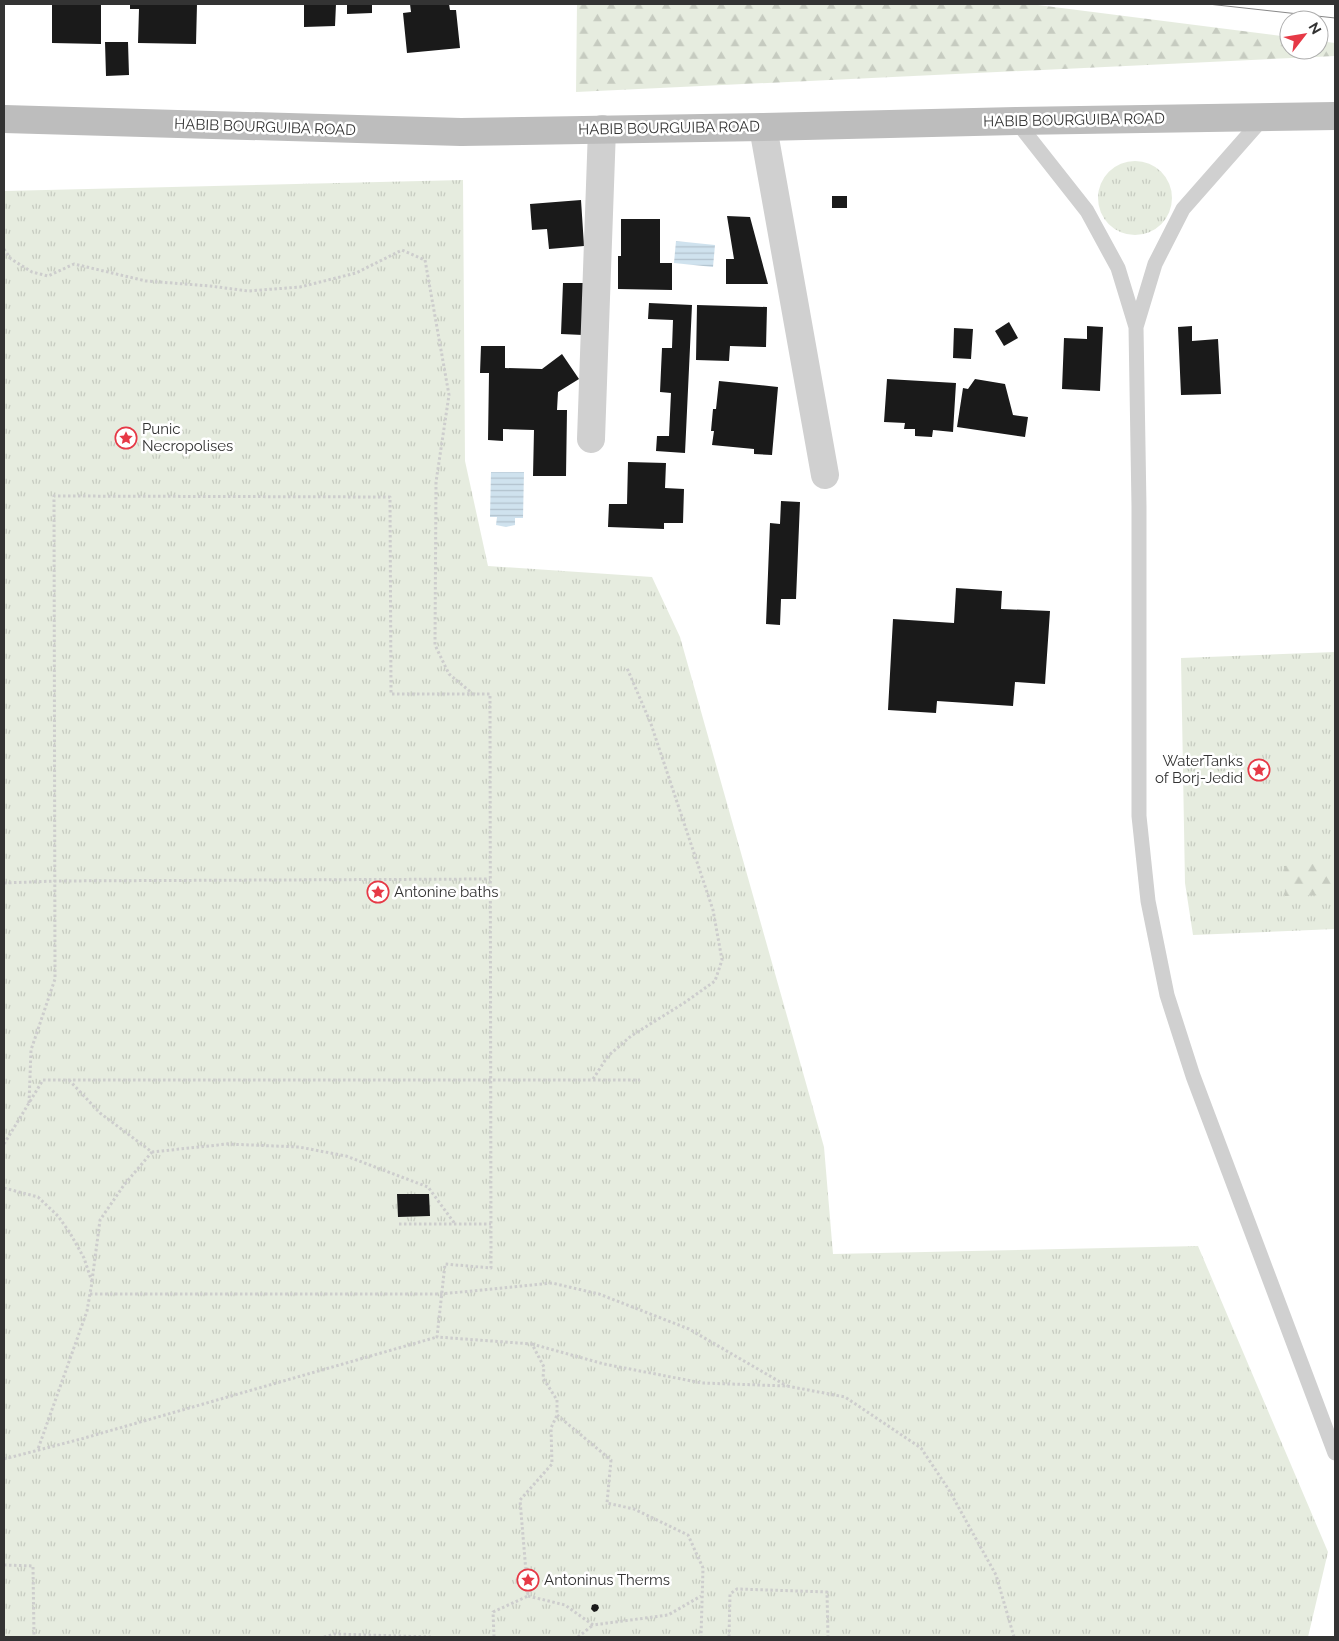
<svg xmlns="http://www.w3.org/2000/svg" width="1339" height="1641" viewBox="0 0 1339 1641" font-family="Raleway,sans-serif">
<defs>
<pattern id="grass-tufts" width="24" height="20" patternUnits="userSpaceOnUse" patternTransform="scale(1.25)"><rect width="24" height="20" fill="#e6ecdf"/><path d="M3 7l-1-3M5 7V3M7 7l1-3M15 17l-1-3M17 17v-4M19 17l1-3" fill="none" stroke="#c6cbc0"/></pattern>
<pattern id="forest-firs" width="22" height="20" patternUnits="userSpaceOnUse" patternTransform="scale(1.25)"><rect width="22" height="20" fill="#e6ecdf"/><path d="M5 1l3.5 6h-7zM16 11l3.5 6h-7z" fill="#c6cbc0"/></pattern>
<pattern id="water-rules" width="6" height="5" patternUnits="userSpaceOnUse" patternTransform="scale(1.25)"><rect width="6" height="5" fill="#cfe2ee"/><path d="M0 2.5h6" fill="none" stroke="#b2c2cd"/></pattern>
</defs>
<rect width="100%" height="100%" fill="#fff"/>
<!-- grass -->
<path fill="url(#grass-tufts)" d="M1098 198a37 37 0 1 1 74 0a37 37 0 1 1-74 0Z
M463,180l2,281 23,105 164,11 28,60 144,510 9,107 365,-8 130,306 -20,85h-1304v-1446z
M1335,652v277l-142,6 -8,-52 -4,-225z"/>
<!-- forest -->
<path fill="url(#forest-firs)" d="M577,4h453l259,33v13h30v-9l16,2v13l-759,36z
M1335,862v33l-50,1 -1,-30z"/>
<!-- water -->
<path fill="url(#water-rules)" d="M676,241l39,4 -2,22 -39,-4z
M491,472h33l-1,46h-8v7l-9,2 -10,-2 1,-8h-7z"/>
<!-- building -->
<path fill="#1a1a1a" d="M52,4h49v40l-49,-1z
M130,4h67l-1,40 -58,-1 1,-34h-9z
M304,4h32l-1,22 -31,1z
M347,4h25v9l-25,1z
M410,4h39l1,6h6l4,38 -53,5 -4,-40 8,-1z
M105,42h23l1,33 -23,1z
M832,196h15v12h-15z
M581,200l3,46 -35,3 -2,-20 -15,1 -2,-26z
M727,216l23,1 18,67h-42v-25h8z
M621,219h39v44h12v27l-54,-1v-33h3z
M563,283h20v52l-22,-1z
M649,303l43,2 -7,148 -29,-2 1,-15h12l2,-43 -11,-1 2,-44h10l1,-28 -25,-1z
M697,305l70,2 -1,40 -36,-1 -1,15 -33,-1z
M1009,322l9,16 -14,8 -9,-15z
M1087,326l16,1 -3,64 -38,-2 2,-51 23,1z
M1192,326v15l26,-2 3,55 -40,1 -3,-68z
M954,328l19,1 -2,30 -18,-1z
M481,346h24v22l37,1 20,-15 17,25 -21,13 -1,18h10l-1,66h-33l1,-46 -31,-1v12l-15,-1 1,-67h-9z
M887,379l69,4 -3,49 -20,-2 -1,7 -17,-1v-7h-11l1,-6 -21,-1z
M975,379l30,5 8,31 15,2 -3,20 -68,-10 6,-39 5,1z
M719,381l59,6 -6,68 -18,-1v-5l-42,-4 2,-14h-3l2,-22h3z
M628,462l38,1 -1,25 19,1 -1,34h-19v6l-56,-2 1,-23h18z
M781,501l19,1 -4,97h-15l-1,26 -14,-1 4,-101 10,1z
M956,588l46,3 -1,18 49,2 -5,73 -30,-2 -2,24 -76,-5 -1,12 -48,-3 5,-91 61,4z
M397,1194h32l1,22 -32,1z
M595,1604l3,1 1,3 -2,3 -3,1 -3,-3 1,-4z"/>
<g fill="none" stroke-linecap="round" stroke-linejoin="round">
<!-- path -->
<path stroke="#cdcdcd" stroke-width="3" stroke-dasharray="2.5 2.5" stroke-linecap="butt" d="M4,249l7,10 21,13 16,4 26,-12 72,17 64,5 38,5 52,-4 56,-14 46,-23 23,10 24,135 -13,87 -1,163 14,29 24,20
M4,883l52,-2 434,-2
M593,1079l15,-23 23,-20 53,-33 31,-22 7,-21 -9,-50 -62,-186 -24,-56
M69,1080l31,33 52,39 75,-8 72,3 47,9 82,31 27,37
M29,1103l2,-53 24,-71 -1,-483 336,1 1,197h99l1,574 -46,-4 -8,73 95,7 12,23 -1,11 14,22v15l54,45 -4,43 27,6 54,26 15,33 -2,69
M4,1144l39,-64h597
M4,1188l34,9 20,19 12,17 14,25 8,24 -5,29 -49,138
M399,1224h92
M92,1281l8,-61 24,-35 28,-33
M90,1294h351l111,-11 47,11 90,35 98,57
M532,1344l72,20 98,19 85,3 58,11 76,51 28,42 47,85 18,62
M4,1459l77,-20 356,-102
M4,1565l29,1 1,71
M528,1596l37,9 28,20 75,-10 33,-19
M324,1637l11,-3 96,3
M494,1637l-1,-25 35,-16 -8,-96 32,-36 -1,-36 6,-13
M578,1637l15,-12
M729,1637l1,-43 7,-5 90,3 1,45"/>
<!-- lane -->
<path stroke="#d0d0d0" stroke-width="15" d="M1264,117l-81,92 -28,55 -19,63 3,180v309l9,85 19,94 26,81 142,377
M1016,121l71,90 31,57 18,59"/>
<!-- street -->
<path stroke="#d0d0d0" stroke-width="28" d="M763,127l62,348
M591,439l11,-310"/>
<!-- secondary -->
<path stroke="#bdbdbd" stroke-width="28" d="M4,119l457,13 302,-5 253,-6 319,-5"/>
<!-- tram -->
<path stroke="#888" stroke-width="1" d="M1208,4l127,14"/>
</g>
<!-- icons -->
<defs>
<g id="sight-ring" transform="scale(1.125)"><circle r="9.5" fill="#fff" stroke="#e63946" stroke-width="1.5"/><path d="M0-6L1.8-2.2L6-1.7L2.9 1.2L3.7 5.4L0 3.3L-3.7 5.4L-2.9 1.2L-6-1.7L-1.8-2.2Z" fill="#e63946"/></g>
</defs>
<g fill-rule="evenodd">
<use href="#sight-ring" x="126" y="438"/>
<use href="#sight-ring" x="1259" y="770"/>
<use href="#sight-ring" x="378" y="892"/>
<use href="#sight-ring" x="528" y="1580"/>
</g>
<g text-anchor="middle" dominant-baseline="central" stroke-width="5" stroke-linejoin="round" paint-order="stroke">
<!-- street labels -->
<g font-size="15" fill="#333" stroke="#fff">
<text transform="translate(1074 120) rotate(-1)">HABIB BOURGUIBA ROAD</text>
<text transform="translate(265 127) rotate(2)">HABIB BOURGUIBA ROAD</text>
<text transform="translate(669 128) rotate(-1)">HABIB BOURGUIBA ROAD</text>
</g>
<!-- poi labels -->
<g font-size="15" fill="#333" stroke="#fff" text-anchor="start">
<text x="142" y="429">Punic<tspan x="142" dy="17">Necropolises</tspan></text>
<text x="1243" y="761" text-anchor="end">WaterTanks<tspan x="1243" dy="17">of Borj-Jedid</tspan></text>
<text x="394" y="892">Antonine baths</text>
<text x="544" y="1580">Antoninus Therms</text>
</g>
</g>
<!-- border -->
<rect width="1339" height="1641" fill="none" stroke="#333333" stroke-width="10"/>
<!-- north arrow -->
<g transform="translate(1304 35) rotate(59)"><circle r="24" fill="#ffffff" stroke="#adadad"/>
<path d="M0-4L9 19L0 12L-9 19Z" fill="#e63946"/>
<text y="-8" font-size="14" font-weight="bold" text-anchor="middle" fill="#333333">N</text>
</g>
</svg>
